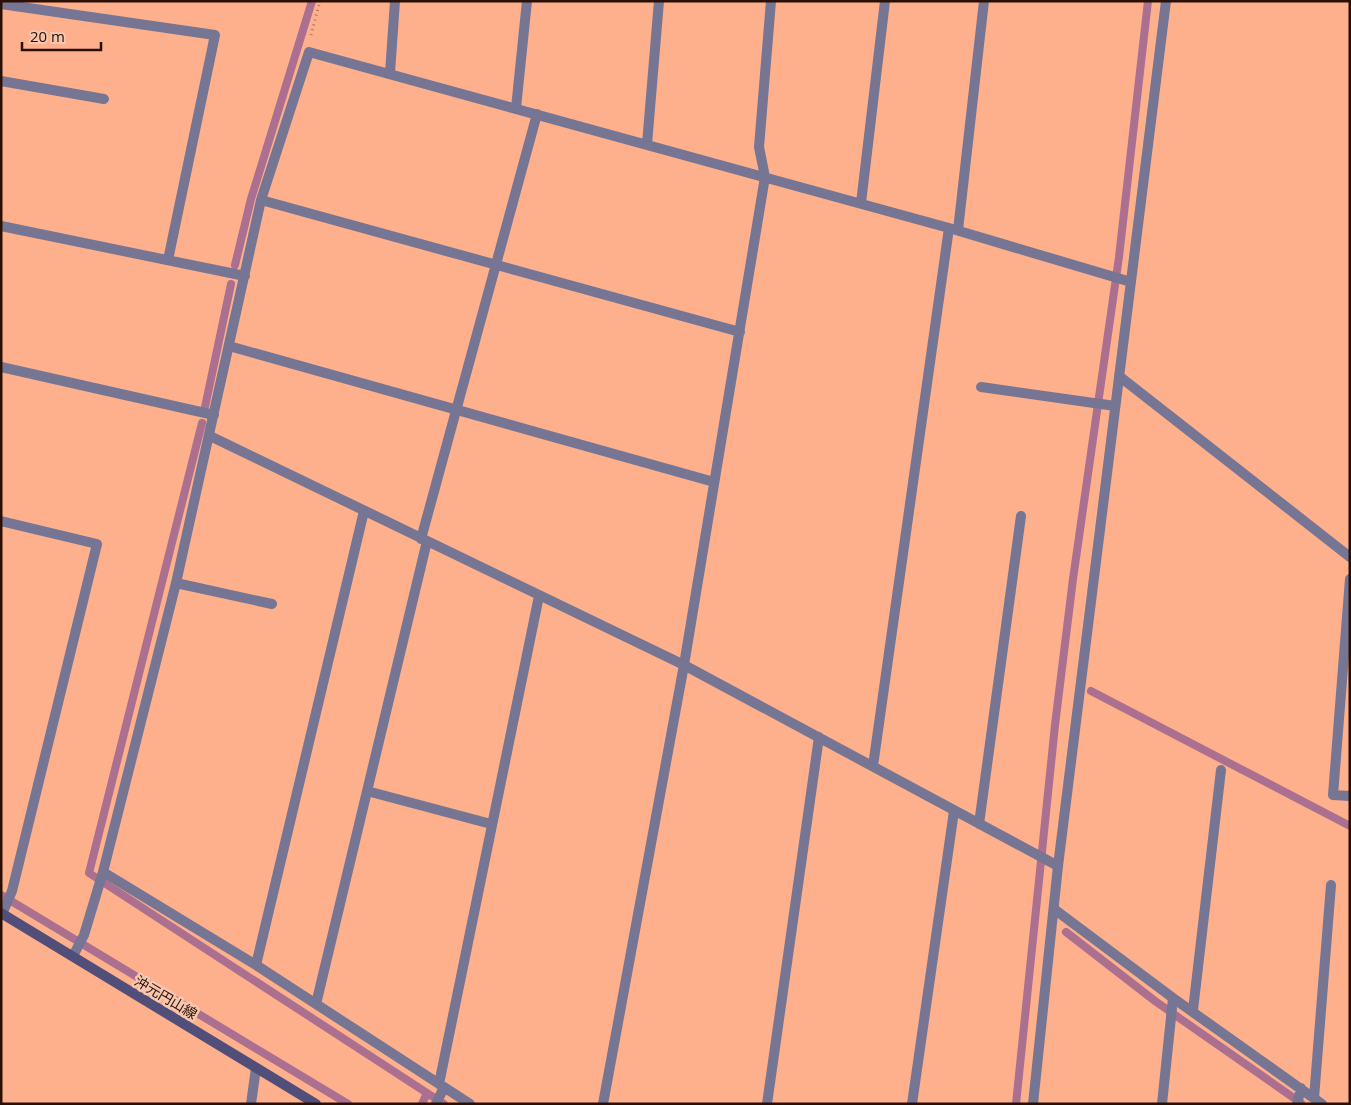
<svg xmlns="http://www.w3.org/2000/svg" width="1351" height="1105" viewBox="0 0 1351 1105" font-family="'Open Sans','Noto Sans JP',sans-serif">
<rect width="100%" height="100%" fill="#fdb08b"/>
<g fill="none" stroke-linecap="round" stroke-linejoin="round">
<!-- stream -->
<path stroke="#ab6f90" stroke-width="8" d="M235,265l16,-66 61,-198
M205,407l26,-123
M202,423l-113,450 355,231
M1091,691l259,135
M1,895l347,209
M1066,932l89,69 146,102
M422,1104l5,-11
M1016,1104l39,-379 18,-146 46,-322 29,-256"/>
<!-- path -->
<path stroke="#af7559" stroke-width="3" stroke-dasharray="1 4" stroke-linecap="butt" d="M311,35l9,-34"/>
<!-- minor -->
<path stroke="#767594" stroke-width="10" d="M1,4l214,31 -47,225
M390,73l5,-72
M1,81l103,18
M516,108l11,-107
M647,144l12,-143
M261,200l479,132
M861,203l24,-202
M1,226l244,50
M958,230l26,-229
M229,346l485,136
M1,367l213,48
M1119,376l231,181
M981,387l134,19
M210,436l474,229 374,201
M1,521l96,23 -85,347 -10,23
M421,539l116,-425
M1350,579l-17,216 17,1
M176,583l96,21
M873,766l76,-538
M367,791l124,33
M979,824l42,-308
M103,872l73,-289 85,-383 48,-148 640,176 182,54
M1054,909l119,89 149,106
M73,956l11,-21 19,-63 153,93 214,139
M256,965l108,-454
M316,1004l111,-463
M1193,1010l28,-240
M439,1084l100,-488
M1314,1098l17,-213
M251,1104l5,-36
M436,1104l8,-17
M603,1104l81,-439 81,-488 -6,-30 12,-146
M767,1104l52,-367
M912,1104l42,-293
M1033,1104l25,-238 108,-865
M1162,1104l11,-106
M1297,1104l4,-16"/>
<!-- secondary -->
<path stroke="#514f7a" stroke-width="10" d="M1,913l315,191"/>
</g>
<g text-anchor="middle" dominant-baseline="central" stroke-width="5" stroke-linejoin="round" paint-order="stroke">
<!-- street labels -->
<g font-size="14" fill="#2a0f02" stroke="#f5c6b0">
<text transform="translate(166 997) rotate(31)">沖元円山線</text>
</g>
</g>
<!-- border -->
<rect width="1351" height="1105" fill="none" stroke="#2a0f02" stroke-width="5"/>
<!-- scale -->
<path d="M22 42v8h79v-8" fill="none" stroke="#2a0f02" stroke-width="2.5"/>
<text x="30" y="42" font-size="15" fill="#2a0f02" stroke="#f5c6b0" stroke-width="4" paint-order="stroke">20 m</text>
</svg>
